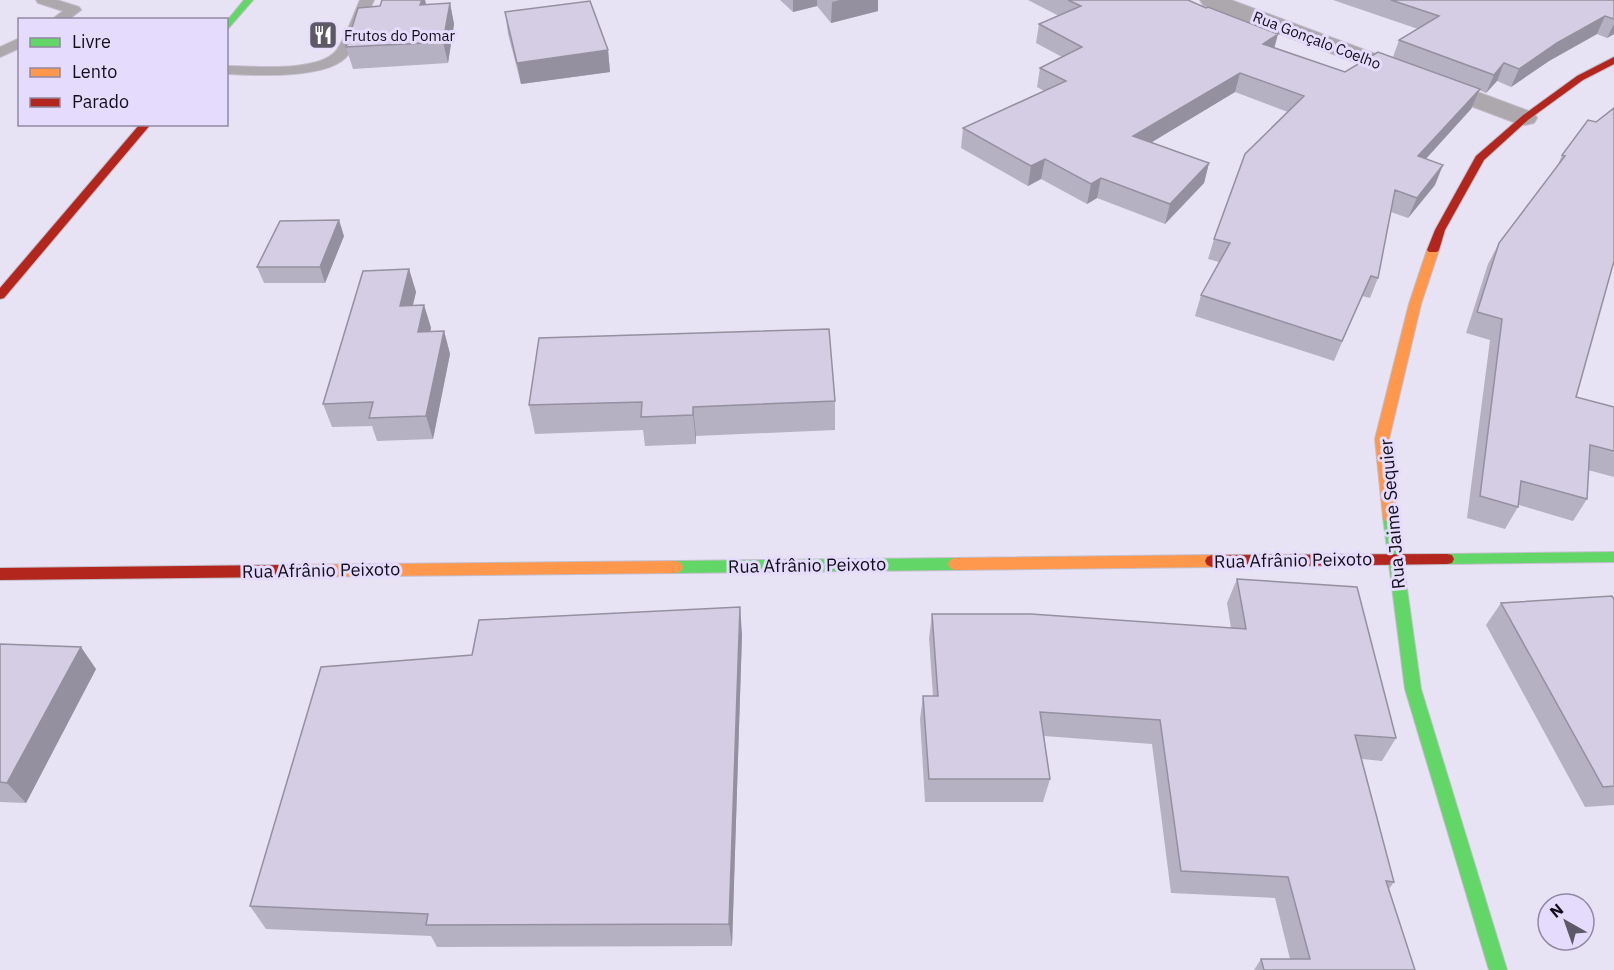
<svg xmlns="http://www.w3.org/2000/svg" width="1614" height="970" viewBox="0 0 1614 970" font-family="'IBM Plex Sans',sans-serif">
<rect width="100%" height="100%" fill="#e8e3f4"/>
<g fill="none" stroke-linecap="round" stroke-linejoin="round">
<!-- lane casing -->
<g stroke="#c2becb" stroke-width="2">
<path id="lane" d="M36,0h21l22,7 2,3 -13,10h-17l12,-9 -25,-8z
M360,0h14c-8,17 -15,39 -26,55 -19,25 -93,20 -122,19v-8c27,0 91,7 110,-15 10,-14 17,-35 24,-51z
M20,38v10l-20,9v-10z"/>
</g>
<!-- street casing -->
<g stroke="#c2becb" stroke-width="2">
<path id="street" d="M1200,0h31l303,113 3,5 -3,5 -9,2 -9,-2 -313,-118z"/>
</g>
<!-- fast casing -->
<g stroke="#c2becb" stroke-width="2">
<path id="fast" d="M244,0h9l-27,31v-9z
M1390,512l5,1 2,4 24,172 86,281h-18l-84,-281 -22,-172 2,-4z
M1614,552v10l-167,2 -5,-1 -2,-4 2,-4 5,-1z
M955,558l5,2 2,4 -2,4 -5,2 -279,3 -5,-2 -2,-4 2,-4 5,-2z"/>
</g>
<!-- slow casing -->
<g stroke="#c2becb" stroke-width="2">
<path id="slow" d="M1433,247l6,3 -18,54 -32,135 8,78 -2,4h-10l-2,-4 -8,-78 34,-135 18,-54z
M1212,555l5,2 2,4 -2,4 -5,2 -257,3 -5,-2 -2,-4 2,-4 5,-2z
M676,561l5,2 2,4 -2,4 -5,2 -397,4 -5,-2 -2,-4 2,-4 5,-2z"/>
</g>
<!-- jam casing -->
<g stroke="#c2becb" stroke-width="2">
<path id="jam" d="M1614,57v7l-31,16 -55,40 -44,40 -39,70 -6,20 -2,2h-8l-2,-2 8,-20 41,-74 46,-40 55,-40z
M140,124h11l-147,174 -4,1v-11z
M1447,554l5,1 2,4 -2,4 -5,1 -235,3 -5,-2 -2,-4 2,-4 5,-2z
M279,565l5,2 2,4 -2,4 -5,2 -279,3v-12z"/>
</g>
<!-- lane -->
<use href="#lane" fill="#aca8ad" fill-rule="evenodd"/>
<!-- street -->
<use href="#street" fill="#aca8ad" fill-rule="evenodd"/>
<!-- fast -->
<use href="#fast" fill="#63d668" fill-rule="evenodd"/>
<!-- slow -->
<use href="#slow" fill="#ff974d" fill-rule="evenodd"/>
<!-- jam -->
<use href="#jam" fill="#b3261e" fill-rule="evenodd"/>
</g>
<!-- wall -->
<path fill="#b6b0c3" d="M425,0l1,5 24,-2 4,21 -6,39 -95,6 -7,-22 34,-41z
M780,0h98v11l-47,12 -14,-17 -24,6z
M1028,0h160l86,48 71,24 48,-15 6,-17 19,-11 -85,-29h281v34l-7,4 -10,-4 -48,27 -38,26 -14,-6 -11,12 -7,-3 -8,19 -45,50 9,26 -27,33 -17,-6 -13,66 -8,20 -8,-2 -28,65 -139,-45 6,-21 18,-33 -11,-3 6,-20 74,-127 -53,-20 -84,50 58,21 -5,20 -39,41 -68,-26 -10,6 -46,-25 -13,7 -67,-38 2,-20 81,-37 -7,-4 3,-19 22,-11 -26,-14 3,-19 20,-8z
M505,12l103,38 2,22 -89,12 -13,-50z
M1588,120l-12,277 38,10v70l-26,-7 -1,29 -14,22 -54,-16 -1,2 -13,22 -38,-11 23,-178 -24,-7 22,-69 11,-21 58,-76 5,-12z
M344,236l-19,47h-61l-7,-16z
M409,269l7,23 -3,13h11l7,23 -1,4 14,-1 6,23 -17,85 -56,2 -5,-15 -40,1 -9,-23z
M539,338l296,63v29l-139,6v8l-51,2 -2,-16 -108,4 -6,-29z
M1237,579l159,159 -14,23 -20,-2 32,123 -5,7 26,81 -125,-11 -15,-61 -104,-5 -19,-149 -108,-8 6,43 -7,23h-118l-5,-83 3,-23h10l-4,-58 3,-24 299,14 -4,-25z
M1614,599v206l-29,2 -99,-182 15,-22z
M742,634l-10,312 -295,1 -6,-11 -165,-7 -16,-23z
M0,644l96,25 -70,134 -26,-1z
M1261,959l3,11h-10z"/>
<!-- shaded-wall -->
<path fill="#94909f" d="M422,0h3l3,13 -8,-8z
M793,0h24v6l-24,6z
M840,0h38v11l-47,12 1,-21z
M450,3l4,21 -6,39 -5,-21z
M1605,16l-8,18 -48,27 -38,26 8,-18 38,-26z
M1614,24v10l-7,4z
M1278,34l-5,19 -10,-9z
M608,50l2,22 -89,12 -4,-21z
M1504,63l-7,18 -11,12 8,-18z
M1240,73l-5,19 -106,64 4,-20z
M1480,89l-9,20 -61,67 8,-20z
M1045,159l-4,20 -13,7 3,-20z
M1209,163l-5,20 -39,41 5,-20z
M1443,165l-8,20 -27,33 9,-20z
M1101,178l-4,20 -10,6 4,-20z
M339,220l5,16 -19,47 -5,-16z
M409,269l7,23 -9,37 -7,-23z
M424,305l7,23 -7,27 -6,-23z
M444,331l6,23 -17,85 -7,-23z
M693,407l3,29v8l-3,-29z
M740,607l2,27 -10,312 -3,-22z
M81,647l15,22 -70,134 -19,-20z"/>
<!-- building -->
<path fill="#d4cde3" stroke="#94909f" stroke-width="1.5" d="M382,0h40l-2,5 30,-2 -7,39 -97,5 12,-39 22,-2z
M1068,0h120l18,8 2,-1 70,27 -15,10 82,28 33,-20 102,37 -62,67 25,9 -26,33 -22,-8 -17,88 -7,-2 -29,65 -141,-46 29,-52 -16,-4 31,-85 59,-58 -64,-23 -107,63 76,27 -39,41 -69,-26 -10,6 -46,-25 -14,7 -68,-38 103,-47 -26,-13 42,-21 -43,-23 42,-18z
M1391,0h223v19l-9,-3 -48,27 -38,26 -15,-6 -10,12 -95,-35 40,-24z
M590,1l18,49 -91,13 -12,-51z
M1614,108v153l-38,136 38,10v44l-24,-6 -3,54 -66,-18 -3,26 -38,-11 22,-177 -25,-7 22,-69 66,-87 -3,-1 26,-35 8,2z
M339,220l-19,47h-63l23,-46z
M409,269l-9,37 24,-1 -6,27 26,-1 -18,85 -57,2 4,-16 -50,2 40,-133z
M829,329l6,72 -142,6v8l-52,2 1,-15 -113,3 10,-67z
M1237,579l120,8 39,151 -41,-3 39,147 -8,-1 29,89h-151l-3,-11h49l-22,-82 -107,-6 -21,-151 -120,-8 10,67h-121l-6,-83h15l-6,-82h99l215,15z
M1612,596l2,3v187l-11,1 -102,-184z
M740,607l-11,317 -303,1 2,-11 -178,-8 71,-239 151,-12 7,-35z
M0,644l81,3 -74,136 -7,-1z"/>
<!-- icons -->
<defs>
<g id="restaurant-square" transform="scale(1.5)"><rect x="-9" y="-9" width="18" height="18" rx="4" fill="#5d5966" stroke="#e5dbfc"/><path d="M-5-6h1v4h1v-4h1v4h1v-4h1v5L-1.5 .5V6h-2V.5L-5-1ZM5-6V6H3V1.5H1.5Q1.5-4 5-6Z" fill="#fff"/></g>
</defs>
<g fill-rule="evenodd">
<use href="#restaurant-square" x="323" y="35"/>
</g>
<g text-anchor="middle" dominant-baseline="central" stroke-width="6" stroke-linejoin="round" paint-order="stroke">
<!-- far-poi labels -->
<g font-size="15" fill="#120f1a" stroke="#e5dbfc" text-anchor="start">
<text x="344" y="35">Frutos do Pomar</text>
</g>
<!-- far-street labels -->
<g font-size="15" fill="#120f1a" stroke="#e5dbfc">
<text transform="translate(1317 40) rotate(21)">Rua Gonçalo Coelho</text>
</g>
<!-- street labels -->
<g font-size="18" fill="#120f1a" stroke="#e5dbfc">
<text transform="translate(1392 514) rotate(-95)">Rua Jaime Sequier</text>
<text transform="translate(1293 560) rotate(-1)">Rua Afrânio Peixoto</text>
<text transform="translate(807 565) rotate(-1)">Rua Afrânio Peixoto</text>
<text transform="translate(321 570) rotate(-1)">Rua Afrânio Peixoto</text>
</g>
</g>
<!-- legend -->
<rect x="18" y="18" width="210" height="108" fill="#e5dbfc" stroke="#9189a2" stroke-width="1.5"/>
<rect x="30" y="38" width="30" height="9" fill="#63d668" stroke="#9189a2" stroke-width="1.5"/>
<text x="72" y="48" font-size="18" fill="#120f1a">Livre</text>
<rect x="30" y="68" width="30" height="9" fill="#ff974d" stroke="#9189a2" stroke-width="1.5"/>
<text x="72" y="78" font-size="18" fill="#120f1a">Lento</text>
<rect x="30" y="98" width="30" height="9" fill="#b3261e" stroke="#9189a2" stroke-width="1.5"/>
<text x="72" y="108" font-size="18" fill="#120f1a">Parado</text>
<!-- north arrow -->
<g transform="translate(1566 922) rotate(320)"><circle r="28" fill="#e5dbfc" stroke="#9189a2" stroke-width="1.5"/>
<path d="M0-4.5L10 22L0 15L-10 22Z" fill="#5d5966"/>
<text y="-9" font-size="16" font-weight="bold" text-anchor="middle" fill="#120f1a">N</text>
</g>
</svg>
